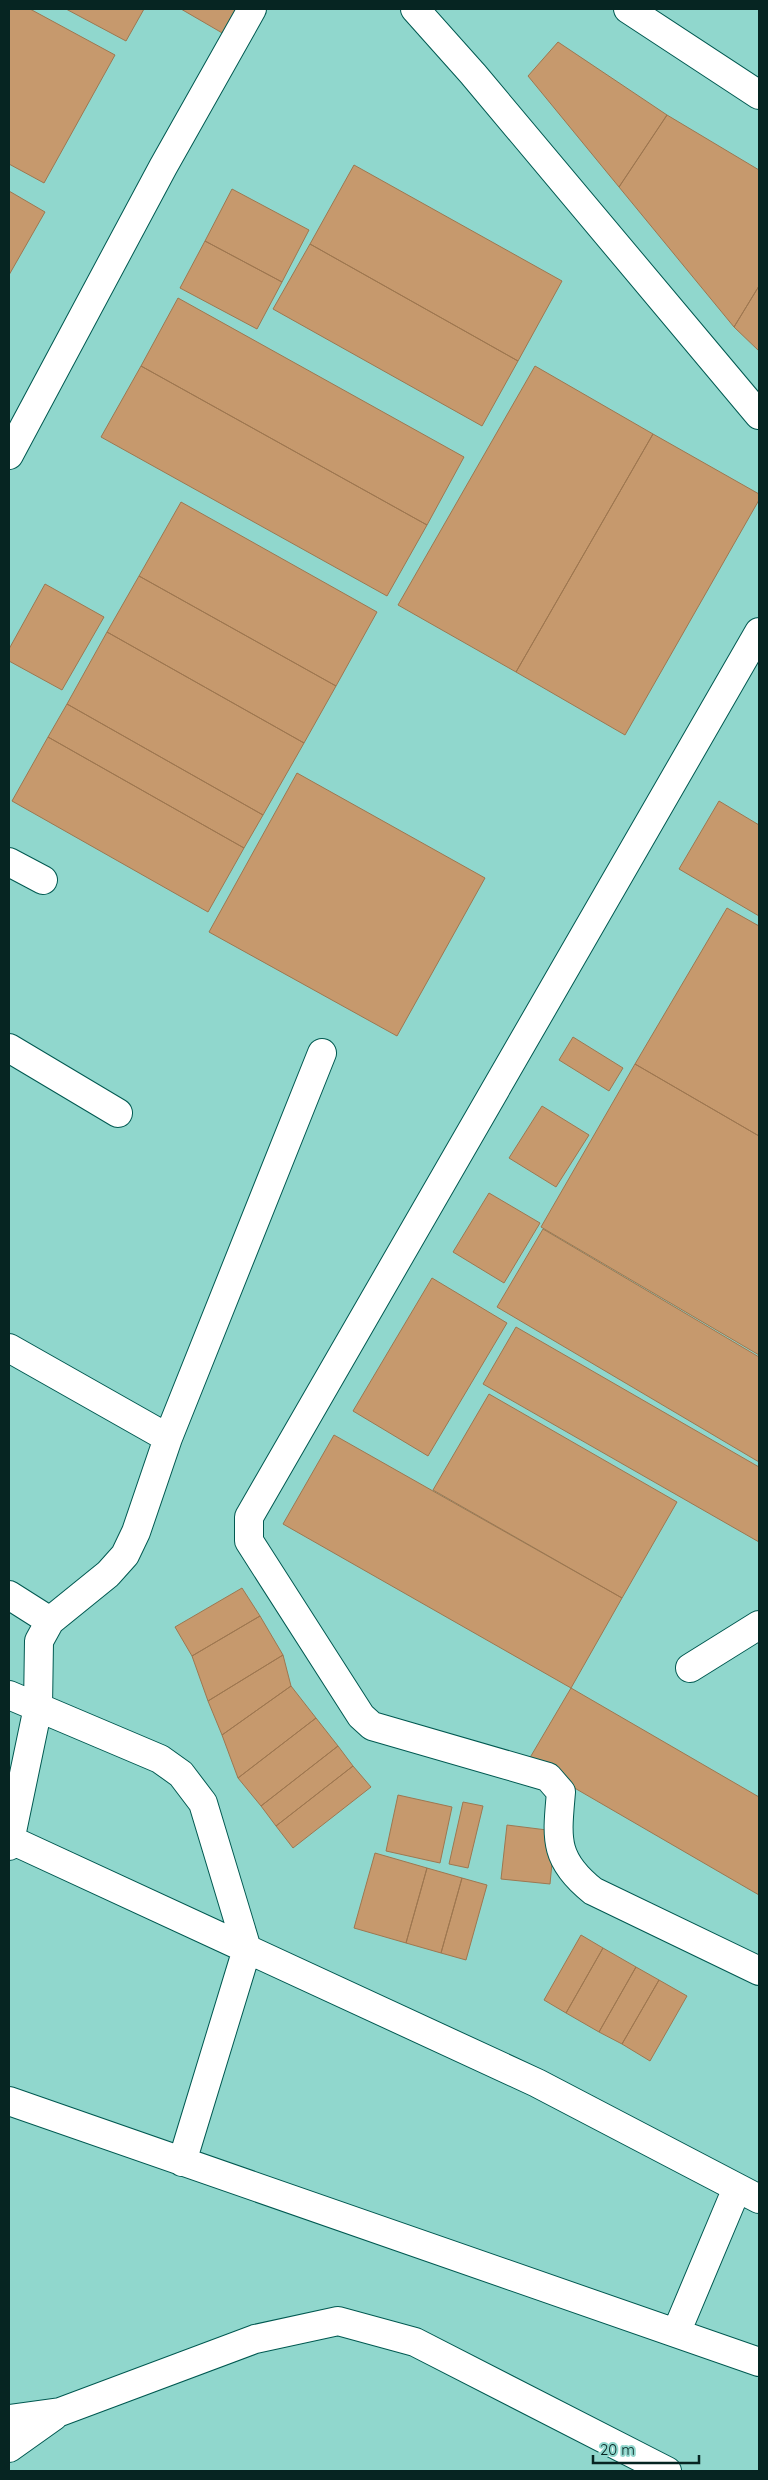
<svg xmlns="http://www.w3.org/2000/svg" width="768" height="2480" viewBox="0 0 768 2480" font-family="Quicksand,sans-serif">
<rect width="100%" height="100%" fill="#90d7cd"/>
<!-- building -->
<path fill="#c6996d" stroke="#9e7750" d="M9,9h21l85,46 -71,128 -35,-19z
M66,9h78l-18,32z
M181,9h57l-14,25z
M558,42l109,73 -48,72 -91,-111z
M667,115l92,55v116l-25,41 -115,-140z
M354,165l208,116 -44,80 -208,-117z
M232,189l77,41 -27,52 -77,-41z
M9,191l36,21 -36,63z
M205,241l77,41 -25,47 -77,-41z
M310,244l208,117 -36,65 -209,-117z
M759,286v65l-25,-24z
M178,298l286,159 -37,68 -286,-159z
M141,366l286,159 -40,71 -286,-159z
M535,366l118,68 -137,238 -118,-67z
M653,434l106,60v6l-134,235 -109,-63z
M181,502l196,110 -41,74 -197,-110z
M139,576l197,110 -32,57 -197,-111z
M45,584l59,33 -42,73 -53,-29v-12z
M107,632l197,111 -41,72 -196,-111z
M67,704l196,111 -19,33 -196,-111z
M48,737l196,111 -36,64 -196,-111z
M297,773l188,105 -88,158 -188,-104z
M719,801l40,24v91l-80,-47z
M727,908l32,18v210l-124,-72z
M573,1037l50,31 -14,23 -50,-31z
M635,1064l124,72v219l-218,-128z
M542,1106l47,29 -33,52 -47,-29z
M489,1193l51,30 -36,60 -51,-31z
M543,1229l216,128v105l-262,-155z
M432,1278l75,45 -79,133 -75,-45z
M516,1327l243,140v75l-276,-158z
M489,1394l188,108 -55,96 -189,-108z
M334,1435l288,163 -51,90 -288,-164z
M242,1588l18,28 -68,40 -17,-29z
M260,1616l23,39 -75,46 -16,-45z
M283,1655l8,31 -69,49 -14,-34z
M291,1686l25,32 -78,60 -16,-43z
M571,1688l188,109v98l-231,-134z
M316,1718l22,28 -77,60 -23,-28z
M338,1746l15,20 -77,60 -15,-20z
M353,1766l18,21 -78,61 -17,-22z
M398,1795l54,12 -12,56 -54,-12z
M463,1802l20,4 -15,62 -19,-4z
M507,1825l48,6 -5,53 -49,-5z
M375,1853l52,15 -21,75 -52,-15z
M427,1868l35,10 -21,75 -35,-10z
M462,1878l25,7 -21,75 -25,-7z
M581,1935l22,13 -37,65 -22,-13z
M603,1948l33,19 -37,65 -33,-19z
M636,1967l23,13 -37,64 -23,-12z
M659,1980l28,16 -37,65 -28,-17z"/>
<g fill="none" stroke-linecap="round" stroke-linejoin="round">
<!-- minor casing -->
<g stroke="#015951" stroke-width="30">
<path id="minor" d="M415,9l58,65 286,341
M628,9l131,86
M9,455l154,-288 89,-158
M759,632l-510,885v24l112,175 11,10 176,51 13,15c-4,46 -8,67 32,99l166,80
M9,862l34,18
M9,1048l109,65
M9,1348l159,90
M9,1595l41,26
M690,1668l69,-43
M9,1695l151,64 21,15 22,29 44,146 -65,213
M9,1839l528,244 222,116
M9,1846l29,-139 1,-66 11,-20 58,-47 17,-19 11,-23 32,-94 154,-385
M9,2101l750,261
M676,2333l61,-145
M9,2419l51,-7 195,-73 83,-18 77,21 252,129
M9,2448l45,-32"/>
</g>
<!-- minor -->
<use href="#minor" stroke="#fff" stroke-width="28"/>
</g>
<!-- border -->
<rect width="768" height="2480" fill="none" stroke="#062522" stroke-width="20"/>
<!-- scale -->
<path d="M593 2455v8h106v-8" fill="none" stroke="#062522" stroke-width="2.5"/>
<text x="600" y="2455" font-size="15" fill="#062522" stroke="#90d7cd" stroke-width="4" paint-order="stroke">20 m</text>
</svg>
